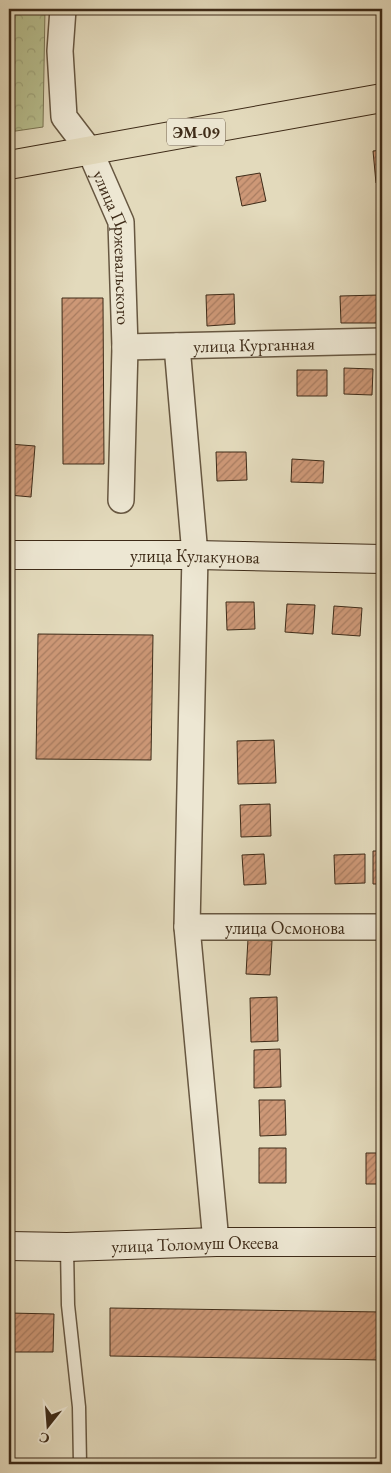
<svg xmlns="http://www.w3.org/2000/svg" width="391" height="1473" viewBox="0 0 391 1473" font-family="'EB Garamond',serif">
<defs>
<pattern id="park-crowns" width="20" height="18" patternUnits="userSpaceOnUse" patternTransform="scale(1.25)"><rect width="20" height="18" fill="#b7be8e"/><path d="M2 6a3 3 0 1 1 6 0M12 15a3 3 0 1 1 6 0" fill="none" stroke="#9ea37a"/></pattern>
<pattern id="building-hatch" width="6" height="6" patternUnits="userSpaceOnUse" patternTransform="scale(1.25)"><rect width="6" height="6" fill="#cd9877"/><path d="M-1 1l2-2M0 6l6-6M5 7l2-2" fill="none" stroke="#a87c61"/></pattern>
</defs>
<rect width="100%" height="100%" fill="#e3dabc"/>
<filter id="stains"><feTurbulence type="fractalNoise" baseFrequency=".004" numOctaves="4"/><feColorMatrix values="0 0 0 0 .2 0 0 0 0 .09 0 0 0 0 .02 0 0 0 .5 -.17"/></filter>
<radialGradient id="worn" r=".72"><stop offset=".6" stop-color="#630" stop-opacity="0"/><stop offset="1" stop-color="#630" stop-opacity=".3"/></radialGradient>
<!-- park -->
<path fill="url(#park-crowns)" stroke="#7a7453" d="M9,9h36l-2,118 -34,5z"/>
<!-- building -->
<path fill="url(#building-hatch)" stroke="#3e2b18" d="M382,150v33h-6l-3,-32z
M260,173l6,28 -24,5 -6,-29z
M234,294l1,30 -28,2 -1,-31z
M379,295v28h-38l-1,-27z
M62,298h41l1,166h-41z
M344,368l29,1 -1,26 -28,-1z
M297,370h30v26h-30z
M9,444l26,2 -4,51 -22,-2z
M216,452h30l1,28 -30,1z
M292,459l32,2 -1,22 -32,-1z
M226,602h28l1,27 -28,1z
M287,604l28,1 -2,29 -28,-2z
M334,606l28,2 -2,28 -28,-2z
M380,608l2,1v27h-4z
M38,634l115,1 -2,125 -115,-1z
M274,740l2,43 -38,1 -1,-43z
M270,804l1,32 -30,1 -1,-32z
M373,851h9v33h-9z
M264,854l2,30 -22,1 -2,-30z
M365,854v29l-30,1 -1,-29z
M248,939l24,2 -2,34 -24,-1z
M277,997l1,44 -27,1 -1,-44z
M280,1049l1,38 -27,1v-38z
M259,1100h26l1,35 -26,1z
M259,1148h27v35h-27z
M366,1153h16v31h-16z
M110,1308l272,4v48l-272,-4z
M9,1313l45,1 -1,38h-44z
M117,1461l179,3h-179z"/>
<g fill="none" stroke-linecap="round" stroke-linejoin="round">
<!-- lane casing -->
<g stroke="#675741" stroke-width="15">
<path id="lane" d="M67,1247l1,58 11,102 1,57"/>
</g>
<!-- street casing -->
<g stroke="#675741" stroke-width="28">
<g id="street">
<path id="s1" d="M63,9l-3,42 4,66 26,34 31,71 4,125 -4,153"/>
<path d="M177,346l18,209 -8,372 29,315"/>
<path id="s2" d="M125,347l257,-6"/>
<path id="s3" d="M187,927h195"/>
</g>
</g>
<!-- secondary casing -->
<g stroke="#3e2b18" stroke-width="30">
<g id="secondary">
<path id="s4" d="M9,555h186l187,4"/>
<path id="s5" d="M9,1246l58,1 149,-5h166"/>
</g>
</g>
<!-- highway casing -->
<g stroke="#3e2b18" stroke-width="30">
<path id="highway" d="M9,165l373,-67"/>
</g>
<!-- lane -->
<use href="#lane" stroke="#ede7d3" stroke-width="12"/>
<!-- street -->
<use href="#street" stroke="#ede7d3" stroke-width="25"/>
<!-- secondary -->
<use href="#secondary" stroke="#ede7d3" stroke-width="28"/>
<!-- highway -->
<use href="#highway" stroke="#e3dabc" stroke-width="28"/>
</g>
<g text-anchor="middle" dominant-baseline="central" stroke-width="5" stroke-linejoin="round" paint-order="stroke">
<!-- shield labels -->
<rect fill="#ede7d3" stroke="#726350" stroke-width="1" x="167" y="118.5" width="58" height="27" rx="4"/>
<g font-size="16" font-weight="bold" fill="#3e2b18">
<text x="196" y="132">ЭМ-09</text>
</g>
<!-- street labels -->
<g font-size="18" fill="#3e2b18" stroke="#ede7d3">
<text stroke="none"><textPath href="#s1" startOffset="252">улица Пржевальского</textPath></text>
<text stroke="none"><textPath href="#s2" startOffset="129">улица Курганная</textPath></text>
<text stroke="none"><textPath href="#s4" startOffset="186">улица Кулакунова</textPath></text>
<text stroke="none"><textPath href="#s3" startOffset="98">улица Осмонова</textPath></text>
<text stroke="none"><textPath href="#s5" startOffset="186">улица Толомуш Океева</textPath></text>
</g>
</g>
<!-- margin -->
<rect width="391" height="1473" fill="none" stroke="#e3dabc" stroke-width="30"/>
<rect x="10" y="10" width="371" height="1453" fill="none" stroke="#3e2b18" stroke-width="2.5"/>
<rect x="15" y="15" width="361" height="1443" fill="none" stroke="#3e2b18"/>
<!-- north arrow -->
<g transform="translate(48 1426) rotate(197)" stroke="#ede7d3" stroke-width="4" paint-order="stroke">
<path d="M0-4L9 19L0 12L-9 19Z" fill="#3e2b18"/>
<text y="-8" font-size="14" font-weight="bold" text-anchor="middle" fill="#3e2b18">С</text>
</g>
<rect width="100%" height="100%" filter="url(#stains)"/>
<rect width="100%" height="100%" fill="url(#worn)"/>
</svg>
